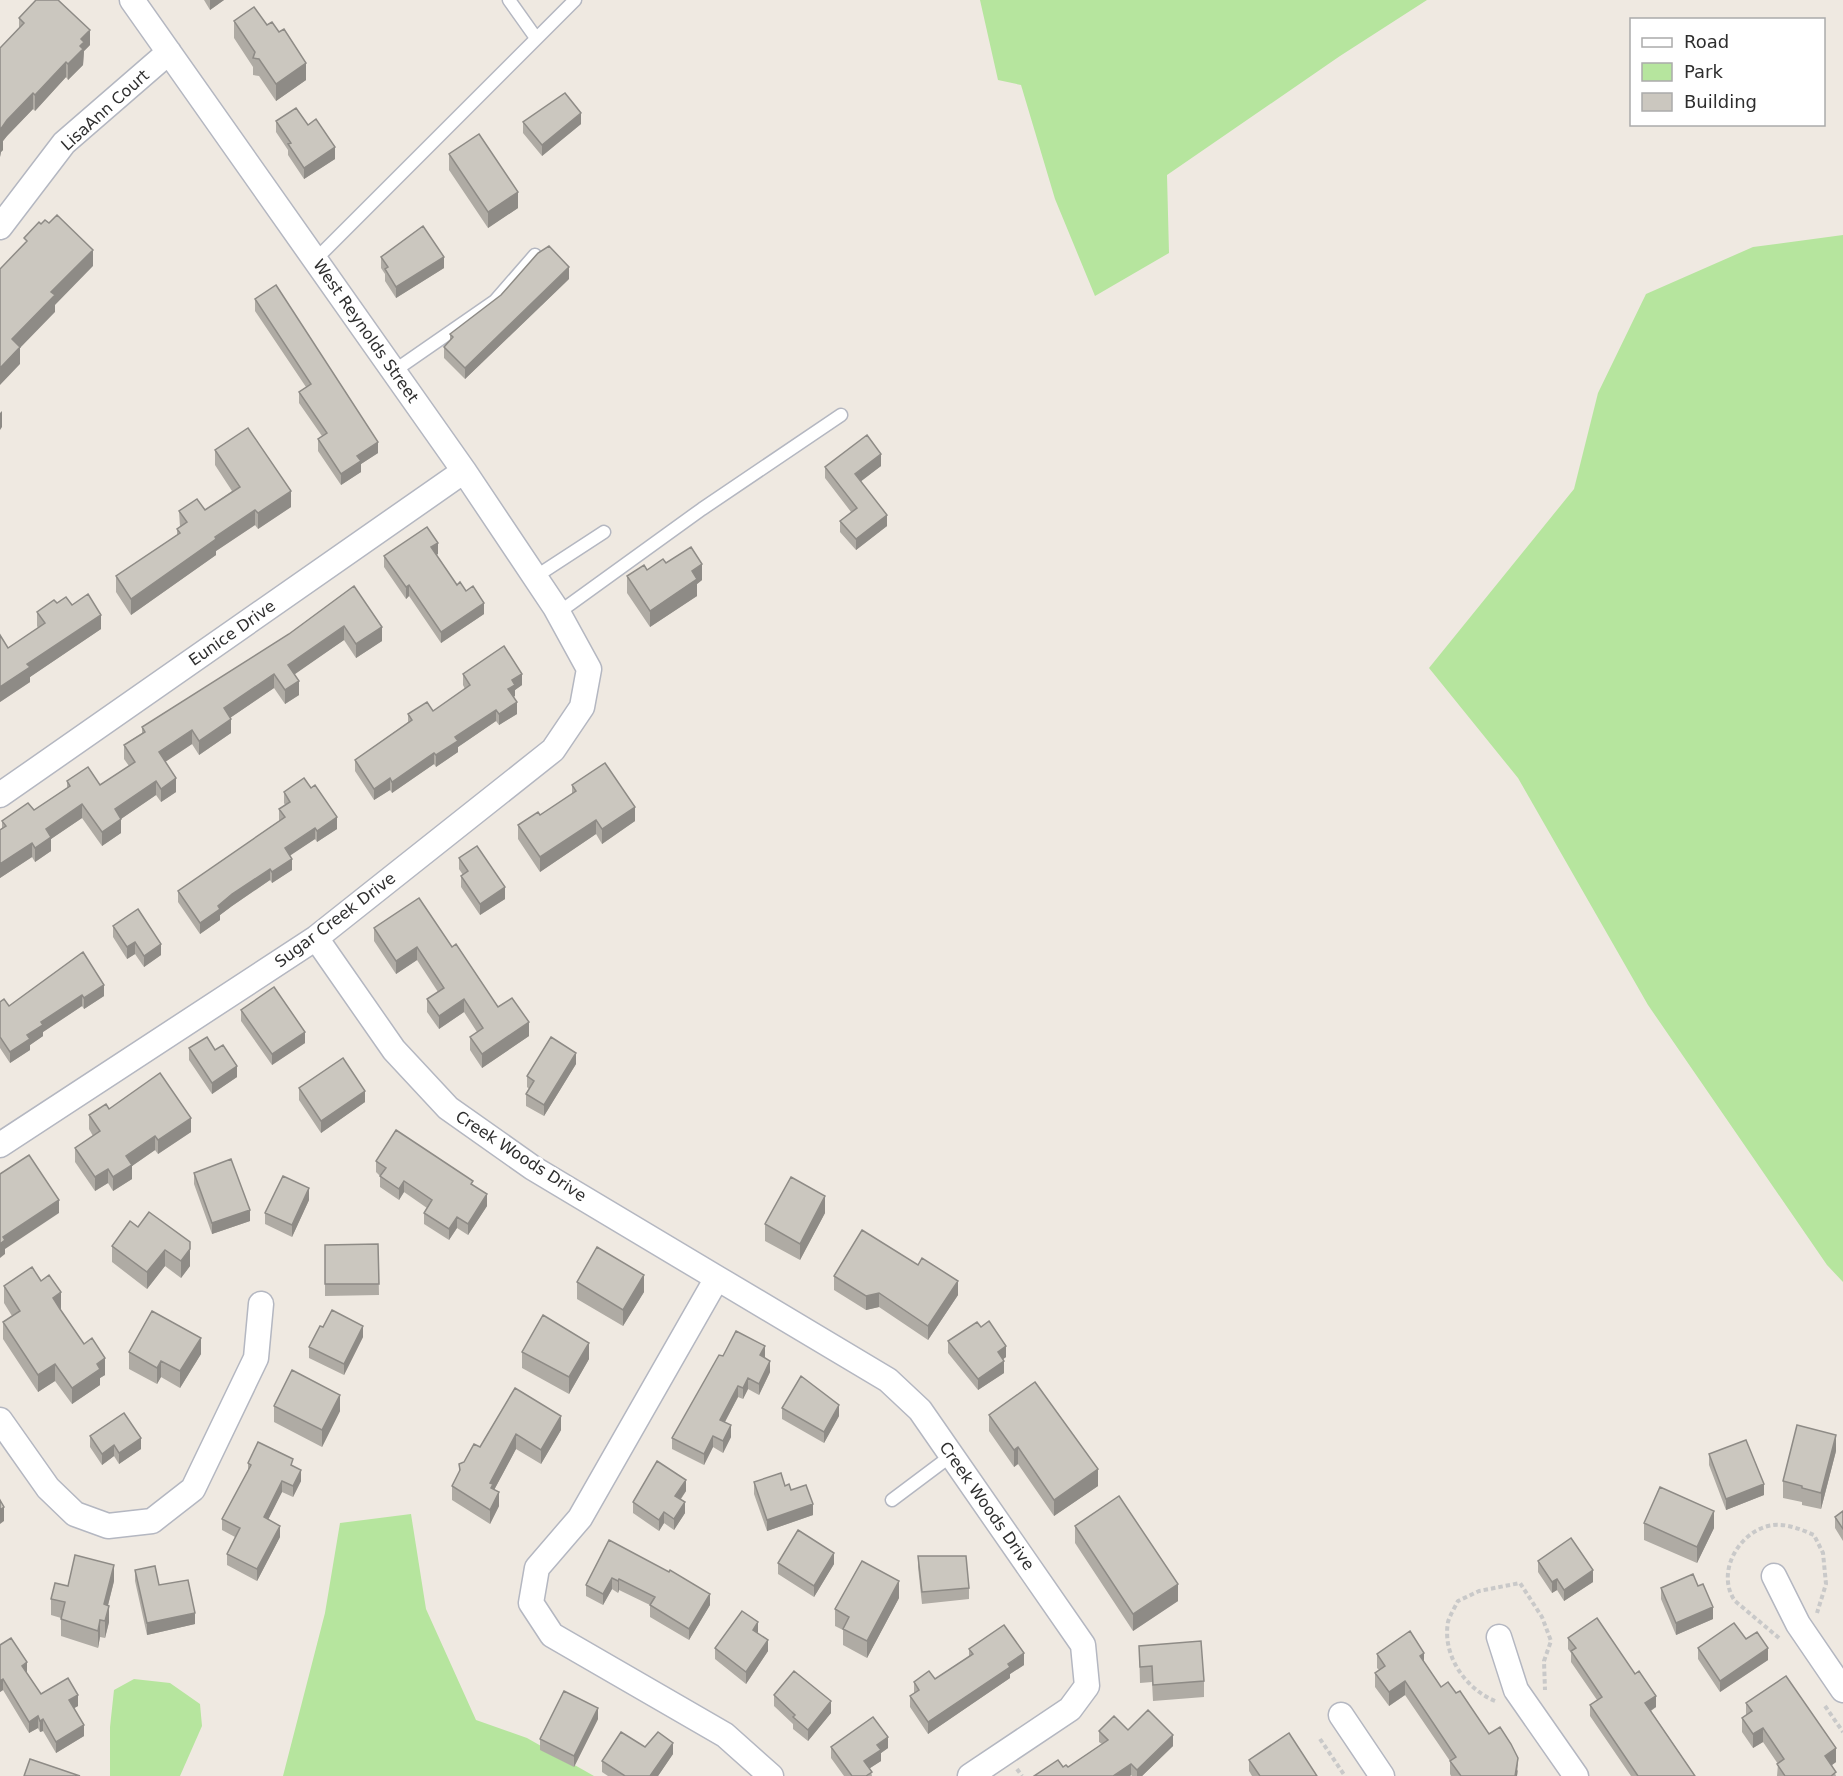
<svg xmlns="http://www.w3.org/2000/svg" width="1843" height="1776" viewBox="0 0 1843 1776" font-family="'DejaVu Sans',sans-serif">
<rect width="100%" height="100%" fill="#efe9e1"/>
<!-- green -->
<path fill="#b6e59e" d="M980,0h447l-87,56 -173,119 2,78 -74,43 -40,-97 -34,-114 -23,-5z
M1843,235v1047l-16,-17 -179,-260 -130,-227 -89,-110 145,-179 24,-96 48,-99 107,-47z
M411,1514l15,95 50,111 51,18 67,38h-311l42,-163 15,-90z
M134,1679l36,4 30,21 2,22 -22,50h-70v-49l4,-37z"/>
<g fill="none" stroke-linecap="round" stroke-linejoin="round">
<!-- lane casing -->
<g stroke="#b4b7c1" stroke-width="15">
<path id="lane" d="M509,0l27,38
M315,260l260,-260
M394,371l101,-70 40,-46
M535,577l69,-45
M558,613l144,-104 139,-94
M892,1500l60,-45"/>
</g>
<!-- street casing -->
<g stroke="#b4b7c1" stroke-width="27">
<path id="street" d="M0,227l64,-84 105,-91
M0,795l464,-324
M316,938l78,112 54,58 85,60 184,110
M0,1145l316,-207 237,-188 29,-43 7,-38 -34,-62 -91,-136 -332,-471
M0,1420l48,68 27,26 33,12 44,-5 41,-32 63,-131 5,-54
M1774,1576l24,48 45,66
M1499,1637l17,53 60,86
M1341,1715l41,61
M771,1776l-46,-41 -173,-100 -21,-32 6,-35 43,-50 137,-240 171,102 32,30 163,235 4,41 -17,23 -100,67"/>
</g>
<!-- path -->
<path stroke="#c9c9c9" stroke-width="4" stroke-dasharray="4.5 3" stroke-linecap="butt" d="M1779,1638l-44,-37c-19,-27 2,-67 33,-75 16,-4 32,3 46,9l9,18 3,31 -9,29
M1495,1701c-29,-12 -53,-45 -47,-79 2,-7 7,-15 10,-21l21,-10 41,-8 22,34 9,24 -7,20 1,29
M1825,1706l18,26
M1320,1739l25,37
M1017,1769l5,7"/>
<!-- lane -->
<use href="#lane" stroke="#fff" stroke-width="12"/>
<!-- street -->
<use href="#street" stroke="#fff" stroke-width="24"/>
</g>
<!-- wall -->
<path fill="#afaba4" d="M204,0h20l-14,10z
M19,18l71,27 -6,6 -1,14 -15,15 -2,-3 -31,34 -2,-2 -26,27 -4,5v9l-2,2 -1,5v-109l19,-20z
M234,21l33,4 39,55 -30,21 -17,-25 -6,-1v-8l-19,-29z
M276,121l32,4 27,34 -31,20 -16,-24v-5l-12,-18z
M523,122l58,2 -39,32 -19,-23z
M449,154l69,54 -30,20 -39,-58z
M381,257l63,11 -48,30 -11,-17v-7l-4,-6z
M569,279l-104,100 -21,-21v-11l6,-6v-7z
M255,299l123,154 -17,11v8l-20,13 -23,-34v-12l4,-3 -23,-33v-11l7,-5 -51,-76z
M215,450l76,57 -33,22 -3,-4 -39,26v4l-85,60 -15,-23v-16l61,-41v-6l3,-2 -1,-16 26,-1 27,-19 -17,-26z
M881,466l-21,15 27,45 -31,24 -16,-18v-11l11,-9 -26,-34v-11z
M438,554l-2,1 21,30 9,6 18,23 -43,29 -32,-47 -3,3 -22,-32v-11z
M666,563l36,17 -5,4v12l-47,31 -23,-34v-17z
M354,586l28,55 -26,17 -12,-18 -50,34 5,21 -14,9 -11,-16 -44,30 1,15 -32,22 -7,-11 -27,18 11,30 -15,10 -5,-7 -35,24v14l-19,13 -20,-28 -31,21v12l-16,11 -3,-5 -32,21v-48l2,-2v-7l32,-11 33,-22v-7l33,4 29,-19 -5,-7v-14l18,-12v-6l147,-93z
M57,603l15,2 29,24 -71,48v5l-30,20v-67l8,13 30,-20 -1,-2v-14z
M463,674l59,11 -7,5v6l-2,1 4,17 -18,11 -3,-4 -38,26v5l-22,15 -2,-3 -42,29 -2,-3 -16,10 -19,-29v-11l53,-38v-8l25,-3 32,-22 -2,-4z
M572,785l63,36 -33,23 -6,-10 -56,38 -22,-33v-14l22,-10 32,-21z
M284,792l53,37 -20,13 -2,-3 -25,16 2,15 -20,13 -2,-3 -38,26 -12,9v5l-20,14 -22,-32v-11l101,-70v-12l6,-4 -1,-2z
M459,858l46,41 -25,16 -19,-28v-11l2,-1 -4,-6z
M113,926l48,29 -17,12 -9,-13 -8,5 -14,-22z
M374,928l78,19 46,60 31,29 -47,32 -12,-18v-13l7,-5 -13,-20 -25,17 -12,-17v-13l11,-7 -21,-32 -21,14 -22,-33z
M83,952l21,44 -20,13 -2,-3 -39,26v4l-13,9v5l-20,13 -10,-15v-46l9,4z
M241,1010l64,33 -33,22 -31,-44z
M189,1048l26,2 22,27 -25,17 -23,-34z
M576,1064l-32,52 -18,-10v-12l3,-5 -2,-2v-11z
M299,1088l66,14 -44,31 -22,-33z
M109,1109l82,23 -33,22 -3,-4 -23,16v13l-19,12 -5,-8 -13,8 -20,-29v-14l18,-12 -4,-7v-14z
M376,1161l97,24 14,21 -19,29 -11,-7 -8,12 -25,-16v-11l3,-5 -23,-16 -5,8 -19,-13v-11l-4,-4z
M194,1173l56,48 -38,13 -18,-50z
M309,1200l-17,37 -27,-13v-11z
M825,1213l-25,47 -35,-19v-17z
M130,1221l60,45 -9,12 -16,-12 -18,23 -35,-27v-16z
M378,1244l1,51 -54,1v-51z
M834,1276l124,19 -30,45 -49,-33 -13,3 -32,-20z
M577,1282l67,10 -21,34 -46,-27z
M4,1286l57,23 -1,1 45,65 -5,3v7l-28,19 -17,-23 -17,11 -35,-53v-17l9,-6 -8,-13z
M363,1337l-19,38 -35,-17v-11z
M948,1341l58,16 -3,2 1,14 -26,17 -30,-37z
M129,1352l72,2 -21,34 -19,-11 -4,7 -28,-15z
M522,1352l67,7 -20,35 -47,-26z
M723,1356l42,1 5,15 -11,23 -11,-6 -5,10 -5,-2 -13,25 6,15 -8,16 -10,-6 -9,18 -32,-16v-11z
M515,1388l46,42 -20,34 -25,-15 -22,41 5,16 -9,18 -38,-24v-14l7,-13v-9l5,-2 16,-15z
M274,1406l66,5 -18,36 -48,-25z
M782,1408l57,8 -15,27 -42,-24z
M989,1415l109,71 -44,30 -36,-52 -4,3 -25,-36z
M90,1436l51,13 -22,15 -5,-8 -12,9 -12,-18z
M1836,1451l-15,58 -19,-4v-3l-19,-4v-17z
M1709,1454l55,41 -38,15 -17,-45z
M248,1463l45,3 8,15 -8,16 -11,-5 -14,27 12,18 -23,44 -30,-16v-11l8,-17 -13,-7v-11l26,-47z
M754,1482l31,4 6,4 22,25 -46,16 -13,-37z
M686,1491l-5,8 4,14 -11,17 -10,-7 -5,8 -26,-18v-11z
M1843,1511v30l-8,-13v-11z
M1644,1523l70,5 -17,35 -53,-23z
M1075,1526l103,75 -45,30 -58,-88z
M609,1540l101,65 -21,35 -39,-23v-12l-31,-15 -1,3 -6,-4 -9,16 -17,-9v-11z
M918,1556l51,32v11l-47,5 -4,-37z
M1538,1561l55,21 -29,19 -7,-11 -5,3 -14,-21z
M778,1563l56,1 -20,33 -36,-23z
M135,1570l24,15 36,39 -48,11 -12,-54z
M114,1581l-6,24 1,17 -4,16 -5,-1 -2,11 -37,-12v-18l-10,-3v-16z
M1661,1588l52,31 -37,16 -15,-36z
M899,1598l-32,60 -24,-13v-15l-8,-4v-17z
M758,1634l10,17 -22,33 -31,-25v-11z
M1568,1638l88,69 -5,4 44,65h-64l-41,-60v-11l7,-5 -26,-38v-9l-3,-4z
M1746,1639l22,21 -48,32 -22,-33v-11z
M0,1645l27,28 14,21 37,12 -4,2 10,28 -28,17 -13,-22 -3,1 -2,-4 -9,5 -26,-43 -3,2z
M1139,1646l65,35v16l-51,4 -1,-19 -12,1z
M969,1649l55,16 -14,9v4l-82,56 -18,-27v-11l4,-3v-11l21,-3 34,-23z
M1377,1654l47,8 17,25 15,6 62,78 -1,5h-66l-1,-2v-13l-45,-66 -16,11 -14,-19v-14l4,-3 -2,-2z
M774,1695l57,18 -23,28 -15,-12v-5l-19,-18z
M1746,1703l90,59 -4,3 4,11h-59l1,-12 -15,-22 -10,6 -11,-16v-14l4,-3z
M598,1719l-24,48 -34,-17v-11z
M1128,1730l45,16 -31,30h-10l-1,-1 -1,1h-96l29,-9h5l34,-23 -3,-2v-11z
M645,1747l28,7 -15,22h-50l-6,-4v-11z
M831,1747l57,1 -7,5v8l-11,7 2,8h-28l-13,-18z
M1249,1760l68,16h-65l-3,-5z"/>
<!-- shaded-wall -->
<path fill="#8e8b86" d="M210,0h14l-14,10z
M90,30v15l-6,6 -1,14 -15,15v-16l13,-25z
M66,62v15l-31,34v-16z
M306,63v17l-30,21v-17z
M33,93v16l-26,27 -4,5v9l-2,2 -1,5v-27l7,-10z
M581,113v11l-39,32v-11z
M335,147v12l-31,20v-11z
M518,192v16l-30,20v-16z
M93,250v16l-38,39v7l-35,36v16l-20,21v-17l12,-29 39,-47z
M444,257v11l-48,30v-11z
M569,267v12l-104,100v-11z
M2,411v16l-2,3v-17z
M378,442v11l-17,11v8l-20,13v-11l16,-18z
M881,454v12l-26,20v-12z
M291,491v16l-33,22v-16z
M255,510v15l-39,26v4l-85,60v-16l84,-62z
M887,515v11l-31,24v-11z
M438,543v11l-7,4v-11z
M702,564v16l-5,4v12l-47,31v-16l42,-40z
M409,585v11l-3,3v-12z
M484,603v11l-43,29v-11z
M101,615v14l-71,48v5l-30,20v-15l27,-23z
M344,626v14l-56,39v-14z
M382,627v14l-26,17v-14z
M274,674v14l-50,34v-14z
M522,674v11l-7,5v6l-7,5v-12l4,-9z
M299,681v14l-14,9v-14z
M517,702v12l-18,11v-11z
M496,710v11l-38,26v5l-22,15v-12l19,-18z
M231,719v14l-32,22v-14z
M192,730v14l-33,22v-14z
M434,753v11l-42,29v-11z
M176,778v14l-15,10v-13z
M390,778v12l-16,10v-11z
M156,781v14l-41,28v-14z
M82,804v14l-31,21v12l-16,11v-14l11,-19z
M635,807v14l-33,23v-15z
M337,817v12l-20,13v-11z
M121,819v14l-19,13v-14z
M596,820v14l-56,38v-15z
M315,828v11l-30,20v-11z
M32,843v14l-32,21v-14z
M292,859v11l-20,13v-11z
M270,869v11l-38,26 -12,9v5l-20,14v-11l18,-17 14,-12z
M505,887v12l-25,16v-11z
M135,942v12l-8,5v-12z
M161,944v11l-17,12v-11z
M417,947v13l-21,14v-13z
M104,985v11l-20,13v-11z
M82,995v11l-39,26v4l-13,9v5l-20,13v-11l31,-30z
M464,999v13l-25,17v-13z
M529,1022v14l-47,32v-14z
M305,1032v11l-33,22v-11z
M576,1053v11l-32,52v-11z
M237,1066v11l-25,17v-11z
M365,1091v11l-44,31v-12z
M191,1118v14l-33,22v-14z
M155,1136v14l-23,16v13l-19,12v-14l13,-21z
M108,1169v14l-13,8v-14z
M404,1181v11l-5,8v-11z
M309,1188v12l-17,37v-12z
M487,1194v12l-19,29v-11z
M825,1196v17l-25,47v-16z
M59,1200v13l-54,36v5l-5,4v-14l3,-7z
M250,1210v11l-38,13v-11z
M457,1217v11l-8,12v-11z
M190,1249v17l-9,12v-17z
M165,1250v16l-18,23v-17z
M644,1275v17l-21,34v-16z
M958,1281v14l-30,45v-14z
M61,1292v17l-8,6v-17z
M879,1293v14l-13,3v-14z
M363,1326v11l-19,38v-11z
M201,1338v16l-21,34v-17z
M589,1343v16l-20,35v-17z
M765,1346v11l-5,9v-11z
M1006,1346v11l-8,6v-11z
M105,1358v17l-5,3v7l-28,19v-16l25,-24z
M161,1361v16l-4,7v-16z
M770,1361v11l-11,23v-11z
M1004,1361v12l-26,17v-11z
M55,1364v17l-17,11v-17z
M748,1378v11l-5,10v-11z
M738,1386v11l-18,34v-11z
M340,1395v16l-18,36v-17z
M839,1405v11l-15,27v-11z
M561,1416v14l-20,34v-14z
M731,1425v12l-8,16v-12z
M516,1434v15l-23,43v6l-3,-15z
M1836,1435v16l-15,58v-16z
M713,1436v11l-9,18v-11z
M141,1438v11l-22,15v-11z
M114,1445v11l-12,9v-11z
M1018,1447v17l-4,3v-17z
M1098,1469v17l-44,30v-16z
M301,1470v11l-8,16v-11z
M686,1480v11l-11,16v-11z
M282,1481v11l-18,36v-11z
M1764,1484v11l-38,15v-11z
M499,1492v14l-9,18v-14z
M685,1502v11l-11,17v-11z
M813,1504v11l-46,16v-11z
M4,1507v14l-4,3v-14z
M1714,1511v17l-17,35v-16z
M664,1512v11l-5,8v-11z
M280,1526v11l-23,44v-12z
M834,1553v11l-20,33v-11z
M114,1565v16l-10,40v-17z
M1593,1570v12l-29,19v-11z
M612,1578v11l-9,16v-11z
M619,1579v11l-1,3v-12z
M1557,1579v11l-5,3v-11z
M899,1581v17l-32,60v-17z
M1178,1584v17l-45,30v-17z
M710,1594v11l-21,35v-11z
M109,1606v16l-4,16v-17z
M1713,1607v12l-37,16v-12z
M195,1613v11l-48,11v-12z
M100,1620v17l-2,11v-17z
M758,1622v11l-5,-3z
M768,1640v11l-22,33v-12z
M1768,1648v12l-48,32v-11z
M1024,1653v12l-14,9v4l-82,56v-12z
M1424,1653v14l-4,-11z
M27,1662v11l-5,4v-11z
M3,1679v11l-3,2v-11z
M1405,1681v14l-16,11v-14z
M78,1695v11l-9,5v-11z
M1656,1696v11l-11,7v-11z
M831,1701v12l-23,28v-11z
M598,1708v11l-24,48v-11z
M38,1716v12l-9,5v-11z
M43,1719v12l-3,1v-11z
M84,1725v11l-28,17v-11z
M1763,1728v14l-10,6v-14z
M1173,1735v11l-31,30h-5v-6z
M888,1737v11l-7,5v8l-17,11v-11l13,-16z
M673,1743v11l-15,22h-8z
M1836,1748v14l-11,8v-14z
M1518,1758l-1,18h-2z
M1131,1764v11l-1,1h-17z"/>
<!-- building -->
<path fill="#cbc7bf" stroke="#8e8b86" stroke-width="1.5" d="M36,0h22l32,30 -9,9 3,3 -4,4 3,3 -15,15 -2,-2 -31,33 -2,-2 -26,27 -7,10v-82l24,-25 -5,-5z
M254,7l13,18 5,-3 7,10 5,-3 22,34 -30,21 -17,-25 -6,-1 2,-6 -21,-31z
M565,93l16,20 -39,32 -19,-23z
M296,108l12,17 8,-6 19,28 -31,21 -16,-24 3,-1 -15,-22z
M479,134l39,58 -30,20 -39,-58z
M57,215l36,35 -42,42 4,3 -43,44 8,8 -20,21v-99l27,-28 -3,-3 15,-16 2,2 4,-4 4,3z
M423,226l21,31 -48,30 -11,-18 3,-2 -7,-10z
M549,246l20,21 -104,101 -21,-21 9,-10 -3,-3 51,-39 37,-42z
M276,285l102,157 -21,14 4,5 -20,13 -23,-35 9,-6 -28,-41 12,-8 -56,-85z
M248,428l43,63 -33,22 -3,-3 -40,27 1,2 -85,60 -15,-23 64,-43 -3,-4 10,-7 -8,-11 18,-12 8,11 35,-23 -25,-37z
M867,435l14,19 -26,20 32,41 -31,24 -16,-18 17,-13 -32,-41z
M427,527l11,16 -7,4 26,38 3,-3 6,9 7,-5 11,17 -43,29 -32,-47 -3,2 -22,-31z
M691,547l11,17 -10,7 5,8 -47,32 -23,-35 17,-11 3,5 16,-11 3,4z
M354,586l28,41 -26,17 -12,-18 -56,39 11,16 -14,9 -11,-16 -50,34 7,11 -32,22 -7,-11 -33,22 17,26 -15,11 -5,-8 -41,28 6,10 -19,13 -20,-28 -36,25 5,8 -16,11 -3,-5 -32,21v-34l6,-4 -4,-5 26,-18 6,7 36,-24 -3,-5 21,-14 12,18 35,-23 -11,-17 21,-13 -3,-5 147,-93z
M88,594l13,21 -74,49 3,3 -30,20v-52l8,13 37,-25 -8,-11 17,-12 3,3 9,-6 6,8z
M504,646l18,28 -10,6 3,5 -7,4 9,13 -18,12 -3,-4 -41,27 3,4 -22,14 -2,-2 -42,29 -2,-4 -16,11 -19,-29 57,-40 -4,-6 19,-12 6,9 37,-26 -7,-11z
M605,763l30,44 -33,22 -6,-9 -56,37 -22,-32 20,-13 2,3 36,-24 -4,-6z
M304,778l7,10 4,-3 22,32 -20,14 -2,-3 -30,20 7,11 -20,13 -2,-3 -38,25 -14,12 2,3 -20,14 -22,-32 107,-74 -6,-8 11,-7 -6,-10z
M477,846l28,41 -25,17 -19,-28 7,-5 -9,-13z
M419,898l33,49 4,-3 42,63 14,-9 17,24 -47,32 -12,-17 13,-9 -19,-29 -25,17 -12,-17 17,-11 -27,-41 -21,14 -22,-33z
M138,909l23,35 -17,12 -9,-14 -8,5 -14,-21z
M83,952l21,33 -20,13 -2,-3 -41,27 2,3 -16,10 3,4 -20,13 -10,-15v-35l4,-3 5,7z
M274,987l31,45 -33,22 -31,-44z
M207,1037l8,13 8,-5 14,21 -25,17 -23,-35z
M551,1037l25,16 -32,52 -18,-11 8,-13 -7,-5z
M343,1058l22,33 -44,30 -22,-33z
M160,1073l31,45 -33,22 -3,-4 -29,20 6,9 -19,12 -5,-8 -13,8 -20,-29 25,-17 -11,-16 17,-11 3,5z
M396,1130l77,51 -2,3 16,10 -19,30 -11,-7 -8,12 -25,-16 8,-13 -28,-19 -5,8 -19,-13 6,-8 -10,-7z
M29,1155l30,45 -56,37 2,3 -5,4v-70z
M231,1159l19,51 -38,13 -18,-50z
M283,1176l26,12 -17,37 -27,-12z
M791,1177l34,19 -25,48 -35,-20z
M149,1212l41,30v7l-9,12 -16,-11 -18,22 -35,-26 18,-25 8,6z
M862,1230l56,35 4,-7 36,23 -30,45 -49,-33 -13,3 -32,-20z
M378,1244l1,40h-54v-39z
M597,1247l47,28 -21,35 -46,-28z
M32,1267l9,14 8,-6 12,17 -8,6 7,11 24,35 8,-6 13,20 -8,6 3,5 -28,19 -17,-24 -17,11 -35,-53 17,-11 -16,-25z
M332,1310l31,16 -19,38 -35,-17 11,-21 3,1z
M152,1311l49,27 -21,33 -19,-10 -4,7 -28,-16z
M543,1315l46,28 -20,34 -47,-25z
M989,1321l17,25 -8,6 6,9 -26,18 -30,-38 29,-19 4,5z
M736,1331l29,15 -5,9 10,6 -11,23 -11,-6 -5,10 -5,-2 -18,34 11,5 -8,16 -10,-5 -9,18 -32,-16 47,-83 4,1z
M292,1370l48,25 -18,35 -48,-24z
M801,1376l38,29 -15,27 -42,-24z
M1035,1382l63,87 -44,31 -36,-53 -4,3 -25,-35z
M515,1388l46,28 -20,34 -25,-16 -26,49 3,1 -2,4 8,4 -9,18 -38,-24 8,-16 -1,-6 5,-2 10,-18 6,3z
M124,1413l17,25 -22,15 -5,-8 -12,9 -12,-18z
M1797,1425l39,10 -15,58 -19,-5v-2l-19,-5z
M1746,1440l18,44 -38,15 -17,-45z
M258,1442l35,17 -2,6 10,5 -8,16 -11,-5 -18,36 16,9 -23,43 -30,-15 13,-26 -18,-9 29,-54 -3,-2z
M657,1461l29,19 -11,16 10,6 -11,17 -10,-7 -5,8 -26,-18z
M781,1473l4,13 4,-2 2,6 15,-5 7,19 -46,16 -13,-38z
M1660,1487l54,24 -17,36 -53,-24z
M1119,1496l59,88 -45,30 -58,-88z
M0,1500l4,7 -4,3z
M1843,1511v18l-8,-12z
M798,1530l36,23 -20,33 -36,-23z
M1571,1538l22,32 -29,20 -7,-11 -5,3 -14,-21z
M609,1540l60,32 1,-2 40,24 -21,35 -39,-24 5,-8 -36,-18 -1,2 -6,-3 -9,16 -17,-9z
M75,1555l39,10 -10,39 5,2 -4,15 -5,-1 -2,11 -37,-12 4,-17 -14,-3 4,-16 13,3z
M918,1556h48l3,32 -47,4z
M862,1561l37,20 -32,60 -24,-12 6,-12 -14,-8z
M155,1566l4,19 29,-5 7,33 -48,10 -12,-53z
M1693,1574l5,12 5,-2 10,23 -37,16 -15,-35z
M742,1611l16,11 -5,8 15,10 -22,32 -31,-24z
M1597,1618l38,56 4,-3 17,25 -11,7 50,73h-57l-48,-71 12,-8 -31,-46 5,-3 -8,-10z
M1734,1623l12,16 11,-7 11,16 -48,33 -22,-33z
M1004,1625l20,28 -16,11 2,3 -82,55 -18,-26 9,-6 -5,-8 15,-11 6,8 38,-25 -4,-5z
M1410,1631l14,22 -4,3 21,31 7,-5 8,11 4,-2 29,43 11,-7 11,17 7,14 -3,18h-54l-11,-15 6,-4 -51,-76 -16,11 -14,-19 10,-7 -8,-12z
M11,1638l16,24 -5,4 19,28 27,-16 10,17 -9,5 15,25 -28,17 -13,-23 -3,2 -2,-5 -9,6 -26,-43 -3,2v-36z
M1201,1641l3,40 -51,4 -1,-19 -12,1 -1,-21z
M794,1671l37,30 -23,29 -15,-13 2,-2 -21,-20z
M1786,1676l50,72 -11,8 11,16 -5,4h-46l-8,-12 7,-5 -21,-31 -10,6 -11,-16 10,-7 -6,-8z
M564,1691l34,17 -24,48 -34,-17z
M1148,1710l25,25 -36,35 -6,-6 -18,12h-79l24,-16 5,7 3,-2 2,2 40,-27 -9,-9 15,-15 14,14z
M873,1717l15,20 -11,8 4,5 -17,11 8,11 -6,4h-14l-21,-29z
M621,1732l24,15 13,-15 15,11 -23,33h-25l-23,-15z
M1289,1733l28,43h-57l-11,-16z
M30,1759l50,17h-56z"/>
<g text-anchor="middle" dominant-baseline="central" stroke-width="6" stroke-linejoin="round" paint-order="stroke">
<!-- street labels -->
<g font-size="16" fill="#2e2e2e" stroke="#fff">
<text transform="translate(105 110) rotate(-42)">LisaAnn Court</text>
<text transform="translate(366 331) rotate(55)">West Reynolds Street</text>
<text transform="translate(232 633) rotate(-35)">Eunice Drive</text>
<text transform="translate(335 920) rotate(-37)">Sugar Creek Drive</text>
<text transform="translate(521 1156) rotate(33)">Creek Woods Drive</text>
<text transform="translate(987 1506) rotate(55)">Creek Woods Drive</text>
</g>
</g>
<!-- legend -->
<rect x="1630" y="18" width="195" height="108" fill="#ffffff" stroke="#ababab" stroke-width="1.5"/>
<rect x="1642" y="38" width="30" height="9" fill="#ffffff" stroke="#ababab" stroke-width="1.5"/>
<text x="1684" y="48" font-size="18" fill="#2e2e2e">Road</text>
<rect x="1642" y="63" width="30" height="18" fill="#b6e59e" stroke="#ababab" stroke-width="1.5"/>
<text x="1684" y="78" font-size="18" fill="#2e2e2e">Park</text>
<rect x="1642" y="93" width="30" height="18" fill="#cbc7bf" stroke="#ababab" stroke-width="1.5"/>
<text x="1684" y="108" font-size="18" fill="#2e2e2e">Building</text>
</svg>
